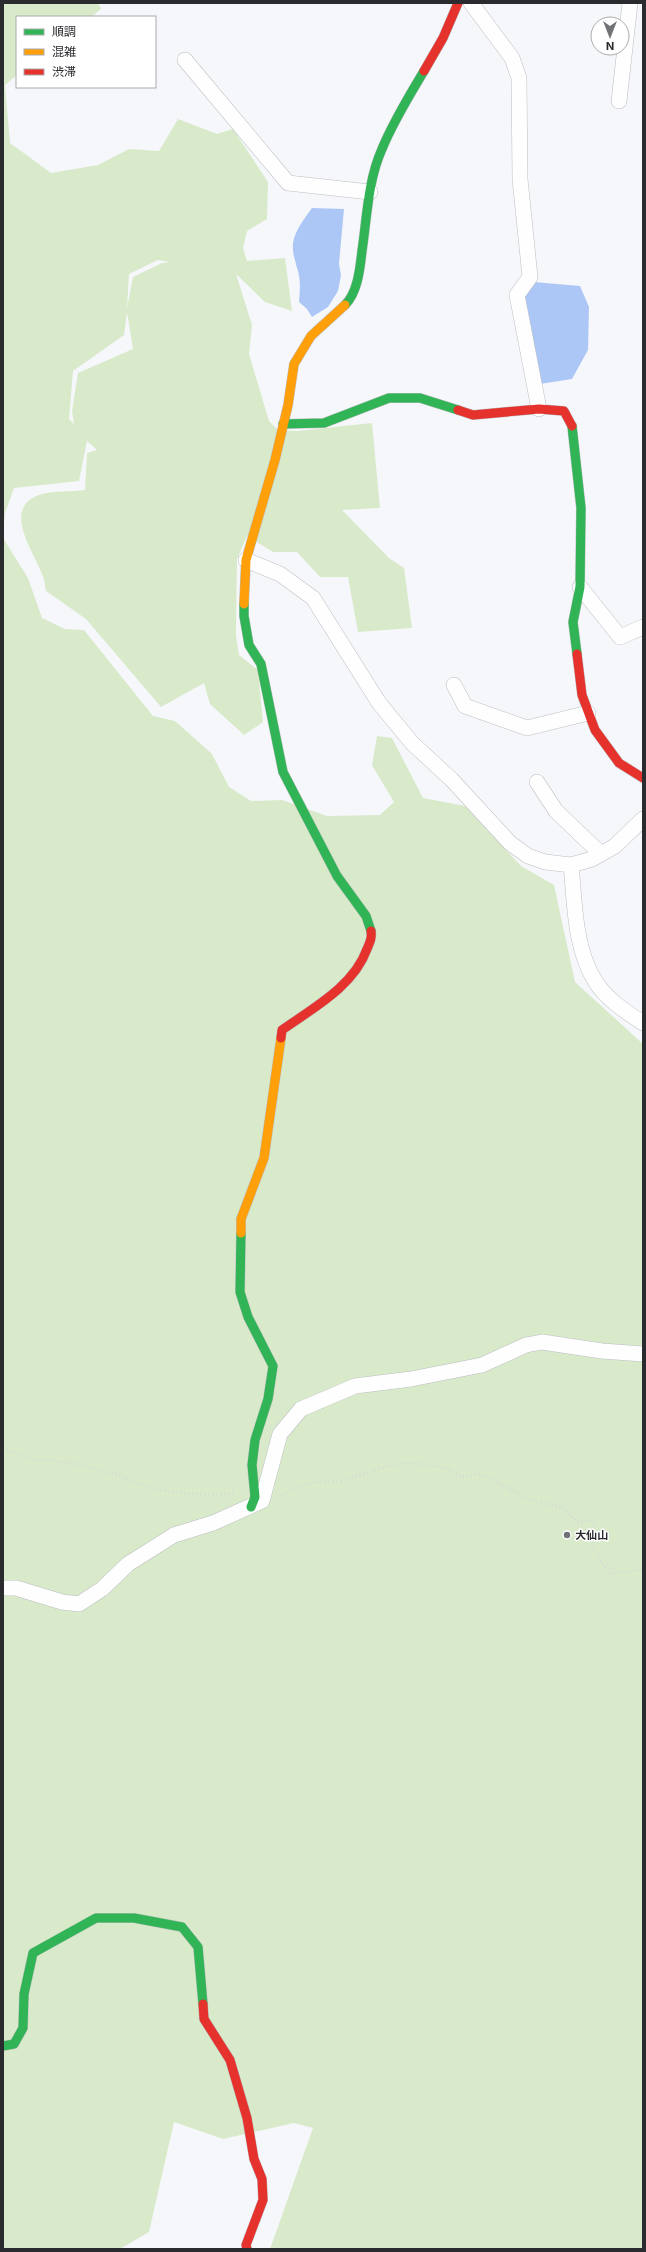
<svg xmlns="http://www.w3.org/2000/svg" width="646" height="2252" viewBox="0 0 646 2252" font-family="Inter,'Noto Sans JP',sans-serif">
<rect width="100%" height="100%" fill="#f6f7fb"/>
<!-- green -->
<path fill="#d8eaca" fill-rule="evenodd" d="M3,3h95l3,6 -10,8h-74v58l-12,10 5,58 41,30 47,-8 31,-16 30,2 19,-32 39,15 16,-5 35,53 -1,37 -20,12 -4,17 4,13 38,-3 7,53 -27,-9 -29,-28 16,51 -3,29 20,67 9,9 19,1 75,-8 8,85 -38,2 47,48 15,10 8,60 -54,4 -10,-55h-28l-23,-25h-24l-26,-16 -10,23 -1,76 3,20 19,15 5,52 -19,13 -34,-31 -6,-21 -43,24 -75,-88 -40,-28c-1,-3 -1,-8 -2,-12 -8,-25 -44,-70 -5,-84 14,-5 32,-3 46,-5l2,-37 10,-3 -10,-9 -8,40 -65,7 -9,25 -2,22zM158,260l12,2 -8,1 -29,14 -6,31 2,-34zM127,312l6,37 -55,24 -6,38 2,13 -5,-5 4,-48 51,-36z
M3,538l25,40 14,40 23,11 19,1 69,86 22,5 37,33 17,33 22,14 31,-1 45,16 53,-1 14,-13 -22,-37 5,-29 15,2 31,60 42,8 56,60 33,19 21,97 68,62v1205h-373l43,-121 -19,-5 -71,16 -49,-17 -25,110 -29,17h-117z"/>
<!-- water -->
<path fill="#acc7f6" d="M312,208l32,1 -5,55 2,11 -3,16 -10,16 -16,10 -5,-8 -8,-7c1,-12 2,-23 -2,-34 -2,-9 -5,-15 -4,-25 2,-13 12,-25 19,-35z
M534,282l46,4 9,21 -1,43 -16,29 -32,5 -19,-86z"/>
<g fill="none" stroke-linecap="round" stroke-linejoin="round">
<!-- street casing -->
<g stroke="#bcbec1" stroke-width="16">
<path id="street" d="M471,3l41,55 7,20 1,101 10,98 -13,18 22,114
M185,60l103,123 82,9
M619,101l11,-98
M246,560l34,14 33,24 66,105 33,40 40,37 58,63 18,13 17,6 26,3 21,-6 23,-13 28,-27
M580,587l40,50 23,-10
M454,685l11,21 62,22 61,-15
M537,782l19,29 45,43
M571,865c4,38 3,82 24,116 11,18 31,31 48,42
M3,1588h13l46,14 17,2 23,-15 26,-25 46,-29 39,-12 49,-22 18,-67 21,-25 54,-23 56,-7 71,-14 44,-20 16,-3 60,9 41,3"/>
</g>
<!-- fast casing -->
<g stroke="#bcbec1" stroke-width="10">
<path id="fast" d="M345,305c13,-13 15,-37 17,-54 5,-34 6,-71 20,-102 11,-27 27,-53 42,-78
M283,424l41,-1 65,-25h31l38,12
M572,426l9,82 -1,79 -7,35 4,32
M244,604v12l5,29 12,19 22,108 54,104 29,40 5,15
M241,1233l-1,59 8,25 25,49 -5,33 -13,41 -3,25 3,32 -4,10
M3,2046l11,-2 9,-16 1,-34 9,-41 63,-35h38l48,9 16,20 5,57"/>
</g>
<!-- slow casing -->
<g stroke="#bcbec1" stroke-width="10">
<path id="slow" d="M244,604l2,-44 29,-100 13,-55 6,-41 17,-28 34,-31
M241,1233v-14l23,-61 17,-120"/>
</g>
<!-- jam casing -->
<g stroke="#bcbec1" stroke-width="10">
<path id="jam" d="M424,71l19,-33 15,-35
M458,410l15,5 66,-6 25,2 8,15
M577,654l5,41 13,35 24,33 24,15
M281,1038l1,-8c31,-22 72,-44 85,-81 3,-7 5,-11 4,-18
M203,2004l1,15 26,41 17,58 7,41 8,20 1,21 -17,45 1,4"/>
</g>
<!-- path -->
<path stroke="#d7d8d9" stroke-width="2.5" stroke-dasharray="1 3" stroke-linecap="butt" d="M3,1448l28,11 36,3 55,14 33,13 15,3 39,3 26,-2
M280,1497l11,-8 24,-7 26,-1 60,-18 19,1 25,4 16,9 20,-3 49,26 31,7 17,15 17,-2c-10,20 2,39 16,54l32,-5"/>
<!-- street -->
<use href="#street" stroke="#fefefe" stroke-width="15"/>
<!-- fast -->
<use href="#fast" stroke="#30b455" stroke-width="9"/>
<!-- slow -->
<use href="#slow" stroke="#ff9f0a" stroke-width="9"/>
<!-- jam -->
<use href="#jam" stroke="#e5322d" stroke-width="9"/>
</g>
<!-- markers -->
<circle fill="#717276" stroke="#fff" stroke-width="1.5" cx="567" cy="1535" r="4"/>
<g text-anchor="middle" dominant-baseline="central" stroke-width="3" stroke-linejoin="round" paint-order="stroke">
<!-- poi labels -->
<g font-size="11" font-weight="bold" fill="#2a2b2f" stroke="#fff" text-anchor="start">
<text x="575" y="1535">大仙山</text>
</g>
</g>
<!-- border -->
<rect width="646" height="2252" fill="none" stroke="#2a2b2f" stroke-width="8"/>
<!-- legend -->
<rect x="16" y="16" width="140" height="72" fill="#ffffff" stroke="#aaaaac"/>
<rect x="24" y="29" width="20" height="6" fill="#30b455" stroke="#aaaaac"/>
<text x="52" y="36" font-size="12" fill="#2a2b2f">順調</text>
<rect x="24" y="49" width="20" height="6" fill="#ff9f0a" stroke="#aaaaac"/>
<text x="52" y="56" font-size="12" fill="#2a2b2f">混雑</text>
<rect x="24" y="69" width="20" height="6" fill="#e5322d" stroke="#aaaaac"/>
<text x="52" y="76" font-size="12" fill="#2a2b2f">渋滞</text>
<!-- north arrow -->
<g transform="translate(610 36) rotate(180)"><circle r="19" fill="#ffffff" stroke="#aaaaac"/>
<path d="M0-3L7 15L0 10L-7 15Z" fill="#717276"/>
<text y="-6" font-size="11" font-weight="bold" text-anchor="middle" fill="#2a2b2f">N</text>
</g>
</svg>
